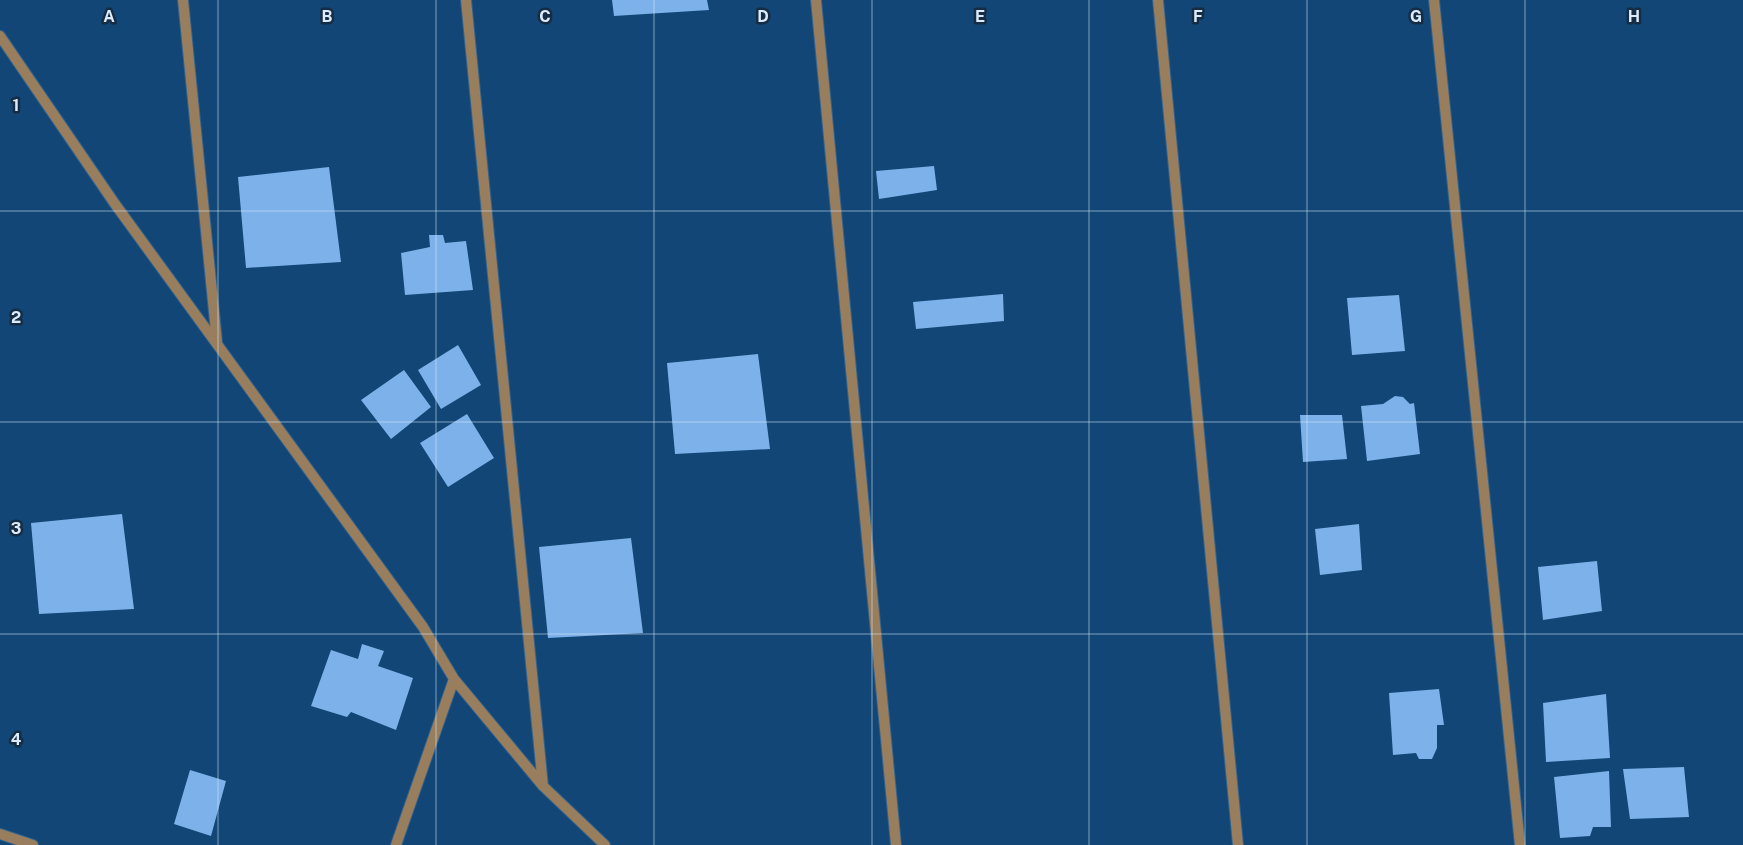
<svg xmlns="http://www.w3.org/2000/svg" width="1743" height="845" viewBox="0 0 1743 845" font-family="'Public Sans',sans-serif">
<rect width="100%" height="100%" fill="#114676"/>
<!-- building -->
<path fill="#7db1e9" d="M612,0h95l2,10 -95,6z
M934,166l3,24 -58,9 -3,-28z
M329,167l12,95 -95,6 -8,-91z
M429,235h14l2,8 21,-2 7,49 -68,5 -4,-42 29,-6z
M1003,294l1,27 -88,8 -3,-27z
M1399,295l6,56 -53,4 -5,-57z
M458,345l23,40 -40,24 -23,-39z
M758,354l12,95 -95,5 -8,-91z
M404,370l27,37 -40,32 -30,-39z
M1395,396l8,1 7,7 4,-1 6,51 -53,7 -6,-55 22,-2z
M467,414l27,44 -46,29 -28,-44z
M1300,415h42l5,44 -44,3z
M122,514l12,95 -95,5 -8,-91z
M1359,524l3,46 -42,5 -5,-46z
M631,538l12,95 -95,5 -9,-91z
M1597,561l5,50 -59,9 -5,-53z
M362,644l22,7 -6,15 35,12 -17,52 -45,-18 -4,5 -36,-11 20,-56 27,9z
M1439,689l5,36h-7v23l-5,11h-13l-3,-6 -23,2 -4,-62z
M1606,694l4,64 -64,4 -3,-59z
M1684,767l5,50 -59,2 -7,-50z
M190,770l36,11 -15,55 -37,-12z
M1609,771l2,56h-18l-3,9 -30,2 -6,-61z"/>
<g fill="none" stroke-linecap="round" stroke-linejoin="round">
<!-- street casing -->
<g stroke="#31618c" stroke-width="12">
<path id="street" d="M183,0l34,342
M466,0l77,786
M816,0l80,845
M1158,0l80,845
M1434,0l86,845
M0,36l115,168 308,423 31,52 89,107 62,59
M0,834l33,11
M396,845l58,-166"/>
</g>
<!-- street -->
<use href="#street" stroke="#997e5e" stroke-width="10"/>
</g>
<!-- grid -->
<path fill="none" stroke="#dcecfd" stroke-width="1" stroke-opacity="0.55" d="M218,0v845M436,0v845M654,0v845M872,0v845M1089,0v845M1307,0v845M1525,0v845M0,211h1743M0,422h1743M0,634h1743"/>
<g font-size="16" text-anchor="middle" font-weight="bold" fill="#dcecfd" stroke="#162c42" stroke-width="5" stroke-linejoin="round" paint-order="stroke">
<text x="109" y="22">A</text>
<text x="327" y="22">B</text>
<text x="545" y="22">C</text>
<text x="763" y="22">D</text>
<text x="980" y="22">E</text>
<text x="1198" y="22">F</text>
<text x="1416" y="22">G</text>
<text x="1634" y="22">H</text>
<text x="16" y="111">1</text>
<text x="16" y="323">2</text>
<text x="16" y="534">3</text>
<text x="16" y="745">4</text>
</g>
</svg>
